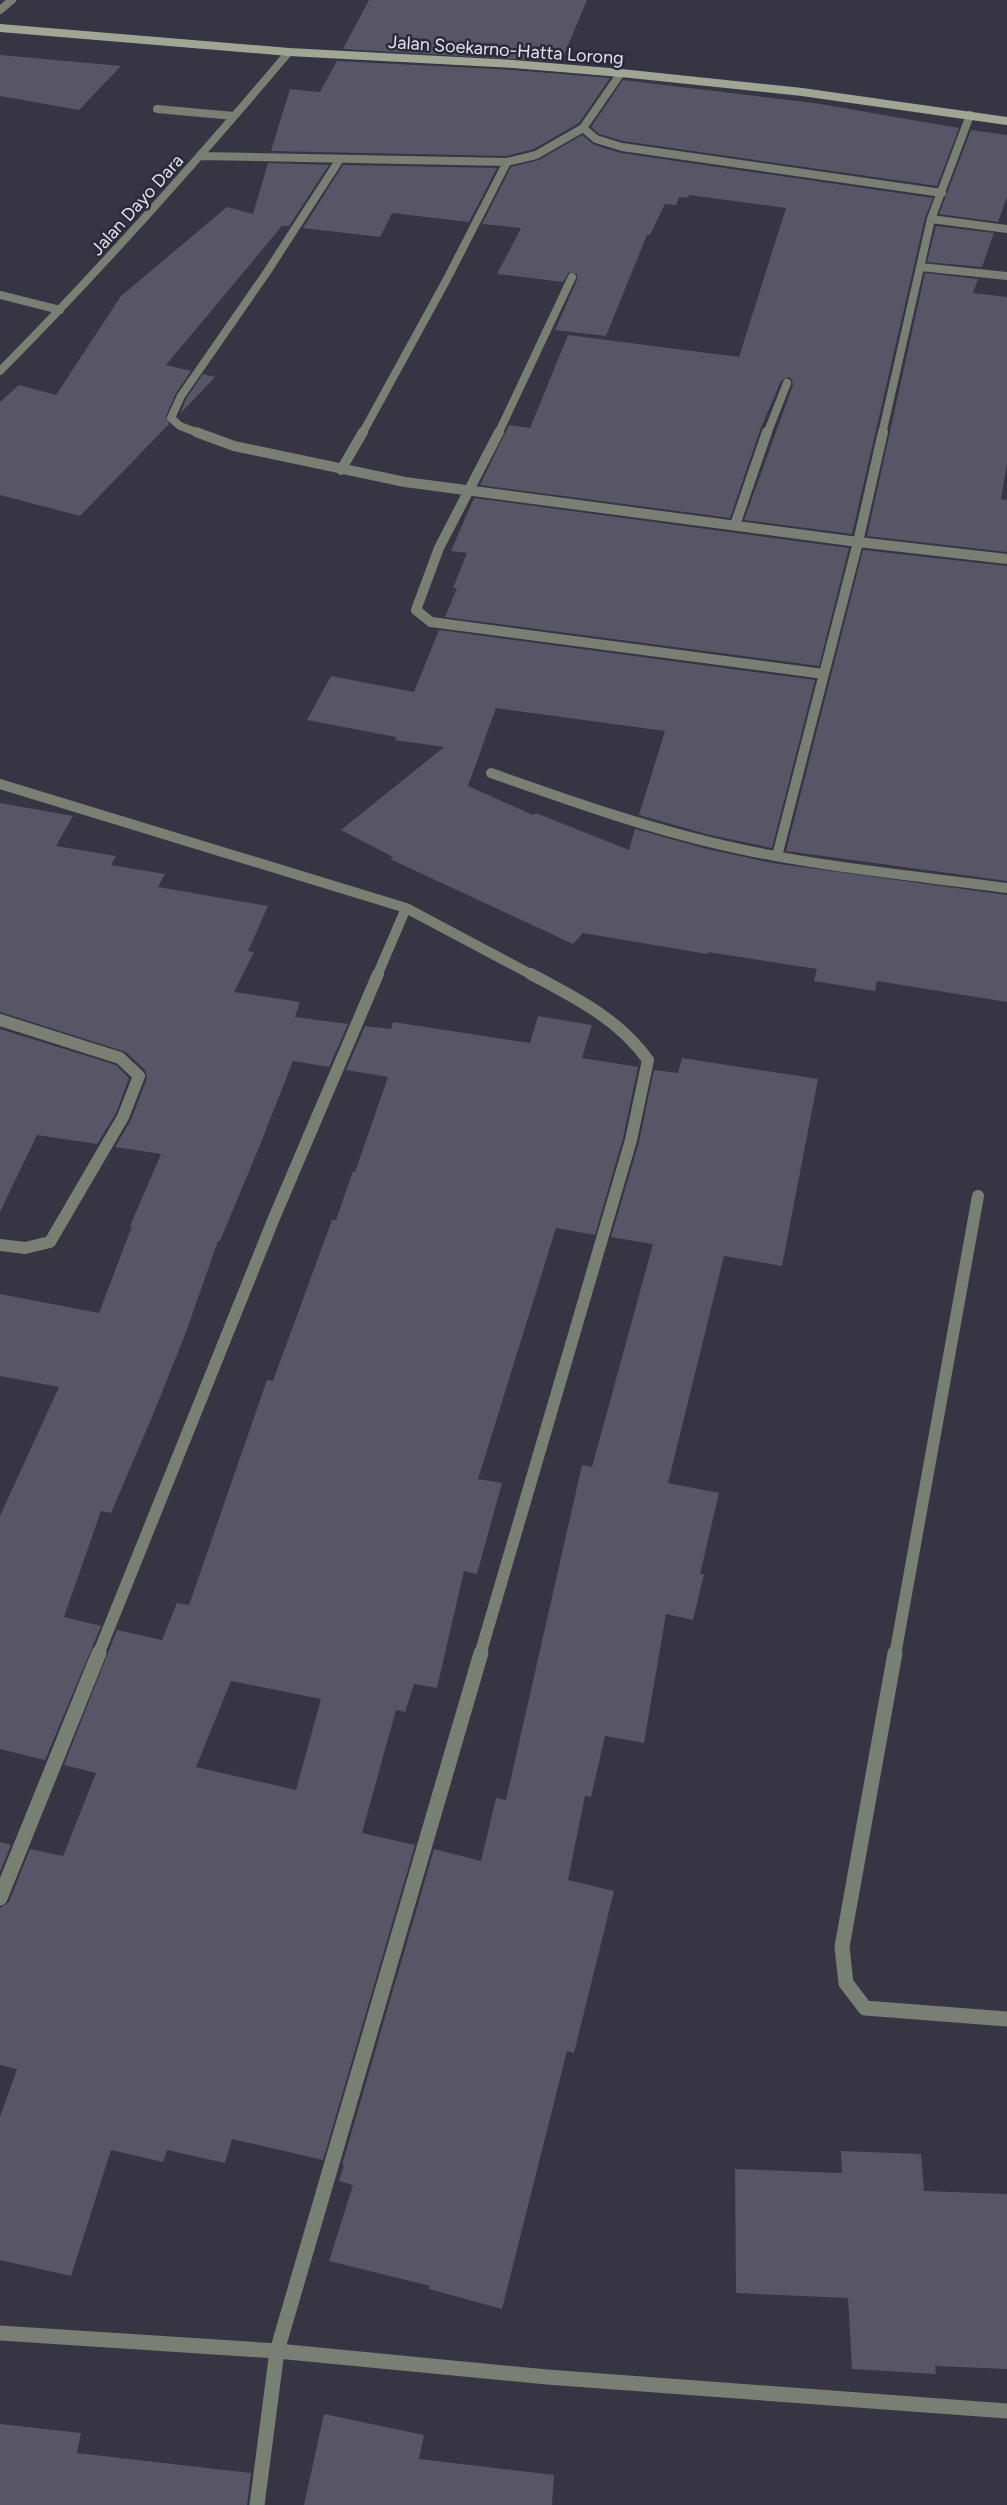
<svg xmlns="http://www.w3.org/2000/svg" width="1007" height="2505" viewBox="0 0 1007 2505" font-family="Figtree,sans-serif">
<rect width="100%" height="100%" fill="#373444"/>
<!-- building -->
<path fill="#585567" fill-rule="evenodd" d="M369,0h218l-26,62 -218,-13z
M0,55l121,11 -42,44 -79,-14z
M337,61l176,9 97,8 -31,45 -45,26 -28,7 -235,-5 19,-62 30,3z
M623,80l191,23 145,25 -22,58 -314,-45 -24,-7 -8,-7z
M971,130l36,5v62l-9,25 -59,-8z
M582,135l12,10 27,8 312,45 -8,20 -73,316 -108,-14 49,-135 -1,-5 -3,-3 -8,4 -21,49 -30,88 -250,-33 29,-60 21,3 38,-93 171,22 47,-149 -97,-13 -1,3 -9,-1 -3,8 -11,-1 -15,31h-3l-41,101 -51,-6 22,-50v-6l-8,-2 -6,10 -66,-8 24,-46 -39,-4 29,-57 28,-7z
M268,163l61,2 -40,61h-7l-116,139 25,6 -15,22 -10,23 3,8 -89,92 -80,-21v-93l19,-17 37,10 65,-99 106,-89 26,7z
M343,165l154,3 -28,54 -77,-9 -12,24 -77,-9z
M936,226l58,7 -12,34 -55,-5z
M925,273l53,6 -5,14 34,4v167l-6,35 6,1v52l-140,-16z
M203,374l12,3 -35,37 6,-15z
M474,498l375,50 -30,118 -374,-49 12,-29h-4l14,-35 -16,-2z
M863,550l144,16v315l-221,-30z
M439,630l376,50 -43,168 -62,-13 -71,-20 26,-84 -169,-23 -28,78 65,29 3,-2 93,37 6,-21 72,20 65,14 235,32v107l-130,-21 -2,10 -61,-10 3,-12 -109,-17 -1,2 -124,-21 -10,11 -183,-85 3,-2 -52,-27 103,-83 -49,-7 1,-3 -89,-17 24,-44 83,16z
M0,803l73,13 -17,30 60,10 -5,9 54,9 -7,13 110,19 -20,45 6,1 -20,40 66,10 -5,15 53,7 -19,43 -36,-6 -33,84 -40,96h-2l-32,91 -34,85 -41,96 -10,-2 -37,106 37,9 -56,134 -45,-11v-233l59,-129 -59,-11v-82l99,19 33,-87h-2l31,-72 -46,-7 16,-27 16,-42 -2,-8 -19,-18 -126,-40z
M538,1016l54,9 -10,33 56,9 -15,71 -28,97 -39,-7 -78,251 24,4 -25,91 -13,-3 -27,117 -23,-4 -9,28 -9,-2 -34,123 53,12 -92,315 -91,-21 -7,24 -58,-13 -4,12 -52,-12 -40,126 -71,-16v-143l17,-48 -17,-4v-157l9,-6 21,-53 33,7 33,-83 -32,-8 53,-135 45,10 15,-37 12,2 78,-225 6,1 59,-161h4l17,-49 2,1 33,-95 -42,-7 19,-44 26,3 2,-7 137,21zM231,1681l90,18 -25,91 -100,-23z
M0,1029l116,36 13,13 -13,35 -19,31 -60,-9 -37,77z
M682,1058l136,21 -36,187 -58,-10 -56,227 51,10 -19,81h4l-11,46 -27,-6 -22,129 -39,-7 -14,61 -6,-1 -17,84 46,11 -40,162 -7,-2 -65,258 -73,-20 1,-3 -101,-25 24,-76 -14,-4 5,-16h-2l92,-316 47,12 15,-63 10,2 76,-335 10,2 61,-223 -42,-7 28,-95 15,-72 24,3z
M0,1842l11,3 -11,27z
M841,2151l80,3 3,37 83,3v175l-72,-3 1,8 -84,-5 -4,-71 -112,-5 -1,-124 107,4z
M324,2414l100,21 -5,24 135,16 -2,30h-248z
M0,2424l81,9 -4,20 174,20 -4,32h-247z"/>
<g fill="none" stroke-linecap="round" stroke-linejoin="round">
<!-- lane -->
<path stroke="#7a7f73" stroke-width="8" d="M0,295l60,15"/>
<!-- street-far3 -->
<path stroke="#7a7f73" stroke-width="8" d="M0,10l12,-10
M621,73l-38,55 13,11 26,8 320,46
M157,109l77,7
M201,156l306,6 29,-7 47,-27
M931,219l76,10
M921,267l86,9
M0,371c101,-102 196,-209 289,-319
M201,434l-21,-8 -9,-8 10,-22 86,-124 73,-113
M362,434l85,-155 60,-117
M498,434l74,-157
M767,434l20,-51
M882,434l49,-215 39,-104"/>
<!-- street-far2 -->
<path stroke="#7a7f73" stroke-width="10" d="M196,432l38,14 171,36 453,60 149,17
M499,432l-60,116 -23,62 15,12 393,52
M341,470l22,-38
M735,525l32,-93
M491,773c82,29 164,58 249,76 88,19 178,27 267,39
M0,784l406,124 -29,68
M777,856l81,-314 25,-110
M406,908l128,68"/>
<!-- street-far1 -->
<path stroke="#7a7f73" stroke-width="12" d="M0,1020l120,38 19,18 -16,41 -73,125 -25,6 -25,-3
M98,1655l176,-437 104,-244
M480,1655l151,-515 17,-80c-30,-42 -73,-62 -117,-86
M895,1655l83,-459"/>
<!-- street -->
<path stroke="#7a7f73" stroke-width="15" d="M895,1653l-53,294 4,36 19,25 142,11
M0,1898l99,-245
M0,2333l277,18 270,26 460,34
M257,2505l20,-154 204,-698"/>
<!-- secondary -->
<path stroke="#9fa794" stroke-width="8" d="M0,28l289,24 224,12 108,9 181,19 205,29"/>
</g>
<g text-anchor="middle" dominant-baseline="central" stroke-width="5" stroke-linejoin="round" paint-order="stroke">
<!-- far-street labels -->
<g font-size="18" fill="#e3e1ec" stroke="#2c2a3a">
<text transform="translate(506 50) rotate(4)">Jalan Soekarno-Hatta Lorong</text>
<text transform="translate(137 205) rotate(-48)">Jalan Dayo Dara</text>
</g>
</g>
</svg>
